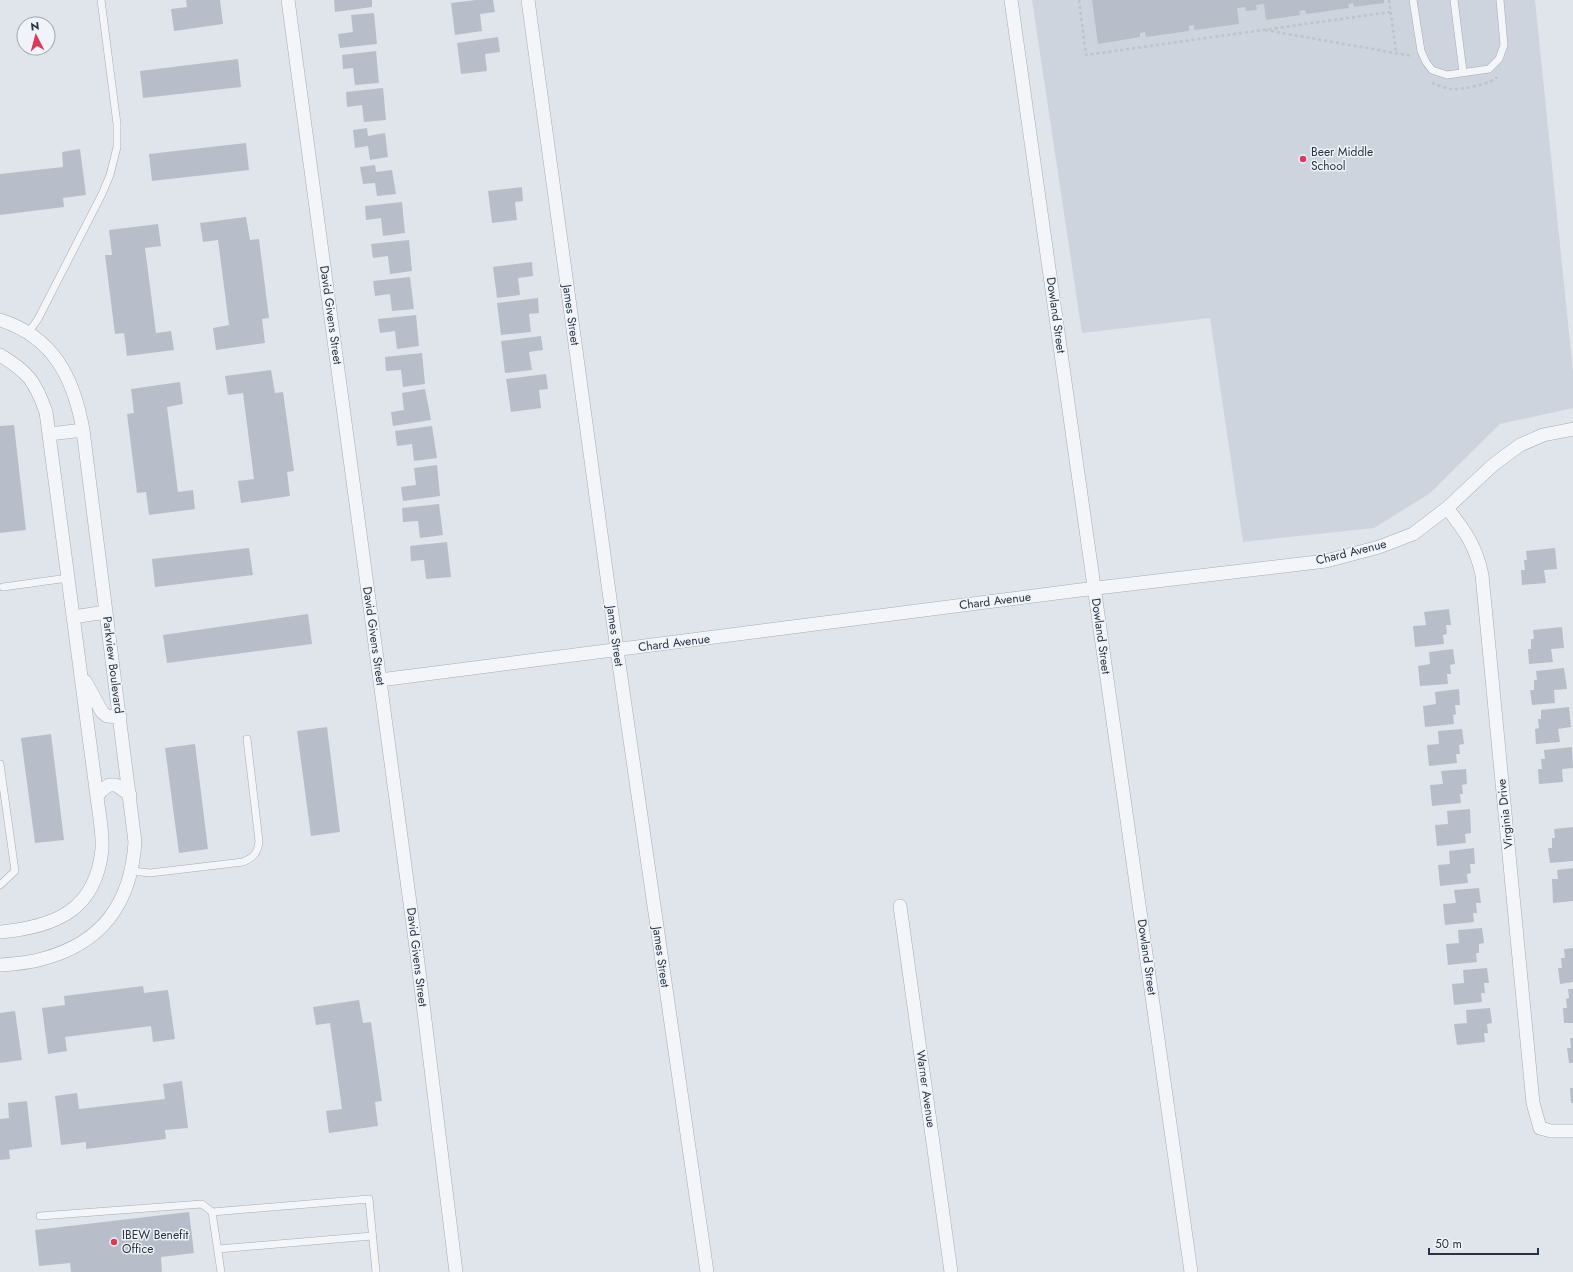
<svg xmlns="http://www.w3.org/2000/svg" width="1573" height="1272" viewBox="0 0 1573 1272" font-family="Jost,sans-serif">
<rect width="100%" height="100%" fill="#e0e5eb"/>
<!-- built -->
<path fill="#ced4dd" d="M1032,0h503l38,372v36l-73,16 -71,70 -55,34 -131,14 -33,-224 -128,15z"/>
<!-- building -->
<path fill="#b7bec9" d="M186,0h34l3,24 -49,7 -3,-22 16,-2z
M334,0h38v7l-37,5z
M476,0h17l2,12 -15,2 2,17 -27,4 -4,-32z
M1092,0h292v3l-30,4 -1,-4 -5,1 1,4 -43,6 -1,-4 -6,1 1,4 -34,5 -2,-16 -8,1 1,5 -11,1 -1,-4 -8,1 2,16 -45,6v-5l-5,1v5l-43,6 -1,-5 -5,1v4l-42,7z
M374,13l3,31 -37,4 -2,-14 15,-2 -2,-17z
M498,37l2,15 -15,2 2,17 -26,3 -4,-31z
M376,51l3,32 -24,2 -2,-17 -10,1 -1,-14z
M238,59l3,28 -98,11 -3,-27z
M383,88l3,32 -22,2 -2,-17 -15,2 -1,-15z
M367,128l1,8 17,-3 3,24 -18,3 -2,-14 -13,2 -2,-18z
M246,143l3,27 -97,11 -3,-27z
M80,149l6,46 -23,3 1,9 -64,8v-41l63,-7 -1,-15z
M375,165l1,7 16,-2 4,24 -19,2 -2,-13 -12,1 -3,-17z
M522,187l1,14 -8,1 2,18 -25,3 -4,-32z
M402,202l3,31 -22,3 -2,-18 -15,2 -1,-14z
M246,217l4,23 9,-1 10,79 -7,1 3,24 -49,7 -3,-22 16,-3 -11,-85 -15,2 -3,-19z
M158,224l3,22 -16,2 11,85 15,-2 3,19 -47,6 -3,-23 -9,1 -10,-79h7l-3,-25z
M409,240l3,31 -22,3 -2,-18 -15,2 -2,-14z
M532,262l1,14 -15,2 2,17 -23,3 -4,-31z
M410,277l4,32 -22,2 -2,-17 -15,2 -2,-15z
M538,298l1,15 -10,1 2,18 -30,3 -4,-32z
M416,315l3,31 -22,3 -2,-18 -15,2 -2,-14z
M541,336l2,14 -14,2 3,18 -27,3 -4,-32z
M422,353l3,31 -22,3 -2,-17 -15,1 -1,-14z
M271,370l4,23 8,-1 11,79 -7,1 3,24 -49,7 -3,-22 16,-2 -11,-86 -15,2 -3,-19z
M546,374l2,15 -9,1 2,18 -30,4 -5,-33z
M180,382l3,22 -16,3 11,85 15,-2 2,19 -46,6 -3,-23 -9,1 -10,-79 7,-1 -3,-24z
M425,389l6,31 -38,6 -2,-14 13,-2 -2,-17z
M14,425l12,105 -26,3v-107z
M432,426l5,32 -23,3 -2,-17 -15,2 -2,-15z
M437,465l3,31 -37,5 -2,-14 15,-2 -2,-17z
M439,504l4,31 -23,3 -2,-17 -15,1 -1,-14z
M447,542l4,35 -25,2 -2,-19 -13,1 -1,-15z
M249,548l4,27 -98,12 -3,-28z
M1555,548l2,21 -13,1 2,13 -24,2 -1,-15h4l-1,-10h3l-1,-9z
M1449,609l2,16h-5l1,9 -4,1 1,9 -29,3 -2,-21 13,-1 -2,-13z
M308,614l4,30 -145,19 -4,-28z
M1562,627l2,21 -13,1 2,13 -24,2 -1,-15h3v-10h3l-1,-9z
M1453,649l2,15 -5,1 1,9h-4l1,10 -28,2 -2,-20 12,-2 -1,-12z
M1564,668l3,21 -13,1 1,13 -23,2 -2,-15h4v-10h3l-1,-9z
M1459,689l1,16h-5l1,9 -3,1 1,9 -29,3 -2,-21 13,-2 -1,-12z
M1569,707l2,20 -13,2 2,13 -24,2 -1,-15 4,-1 -1,-9h3v-9z
M327,727l13,105 -29,4 -14,-105z
M1462,729l2,15 -5,1 1,9h-4l1,9 -28,3 -2,-21 12,-1 -1,-13z
M51,734l13,106 -29,3 -14,-105z
M195,744l13,105 -29,4 -14,-105z
M1572,747l1,21 -11,1 1,13 -24,2 -1,-15h4l-1,-10h4l-1,-9z
M1466,769l1,15 -5,1 1,9h-3l1,9 -29,3 -2,-21 13,-1 -2,-13z
M1470,809l1,24 -6,1 1,9 -29,3 -2,-21 13,-1 -1,-13z
M1573,827v34l-23,2 -2,-15h4v-10h3l-1,-9z
M1474,848l1,16h-5l1,9 -4,1 1,9 -28,3 -2,-21 12,-1 -1,-13z
M1573,868v33l-20,2 -1,-24h6l-1,-9z
M1479,888l2,15h-5l1,10h-4l1,9 -29,3 -2,-21 13,-1 -2,-13z
M1482,928l2,15 -5,1v9h-3l1,9 -29,3 -2,-21 13,-1 -1,-13z
M1573,948v34l-13,2 -2,-16h4l-1,-10h4l-1,-9z
M1487,968l2,15h-5l1,10h-4l1,9 -28,3 -2,-21 12,-1 -1,-13z
M143,986l1,7 24,-3 7,49 -22,3 -2,-16 -86,11 2,14 -19,3 -6,-46 23,-3 -1,-9z
M1568,989h5v34h-9l-1,-15h4l-1,-9 3,-1z
M359,1000l4,23 8,-1 11,79 -7,1 3,24 -49,7 -3,-22 16,-2 -12,-86 -14,2 -3,-18z
M1490,1008l2,15 -5,1 1,9h-4l1,9 -28,3 -3,-21 13,-1 -1,-13z
M15,1011l7,49 -22,3v-50z
M1570,1038h3v25h-4l-2,-15h4z
M182,1081l6,47 -23,2 1,9 -80,10v-7l-25,3 -6,-49 22,-3 2,16 86,-10 -2,-15z
M1570,1088h3v15h-2z
M27,1101l5,46 -23,3 1,9 -10,1v-41l9,-1 -1,-15z
M189,1212l5,41 -33,4 1,15h-91l-1,-9 -31,3 -4,-36z"/>
<g fill="none" stroke-linecap="round" stroke-linejoin="round">
<!-- service casing -->
<g stroke="#a5acb6" stroke-width="8">
<path id="service" d="M1413,0l8,51 5,11 6,8 15,5 42,-6 10,-10 5,-14 -4,-45
M1454,0l9,72
M28,333l10,-14 64,-125 8,-19 7,-28v-23l-16,-124
M3,587l65,-9
M0,764l15,107 -15,14
M132,871l18,2 93,-11c11,-5 15,-9 16,-21l-12,-102
M212,1212l157,-13 7,73
M40,1216l162,-12 10,8 9,60
M218,1249l154,-13"/>
</g>
<!-- minor casing -->
<g stroke="#a5acb6" stroke-width="14">
<path id="minor" d="M288,0l129,955 39,317
M528,0l89,650 90,622
M1011,0l180,1272
M0,320c54,17 74,59 83,110l52,412c-4,61 -32,101 -93,117 -13,4 -28,5 -42,6
M0,355c28,17 35,26 46,57l51,385c2,17 6,35 5,52 -6,62 -48,78 -102,83
M50,434l33,-4
M1447,508c18,23 29,38 35,67l51,528 7,25 11,3h22
M73,617l33,-5
M380,680l700,-90 246,-29 53,-14 34,-13 34,-26 46,-43 27,-20 23,-10 30,-6
M85,681l17,31 5,4 13,1
M97,797l4,-6 8,-6h7l14,10
M900,906l51,366"/>
</g>
<!-- path -->
<path stroke="#bec3c9" stroke-width="2.5" stroke-dasharray="3 3" stroke-linecap="butt" d="M1079,0l7,55 304,-43
M1389,0l7,52
M1265,30l147,26
M1432,83c6,2 13,5 19,6 10,1 40,-5 46,-12"/>
<!-- service -->
<use href="#service" stroke="#f3f5f8" stroke-width="7"/>
<!-- minor -->
<use href="#minor" stroke="#f3f5f8" stroke-width="13"/>
</g>
<!-- markers -->
<g fill="#db3a5b" stroke="#f0f4f8" stroke-width="1.5">
<circle cx="1303" cy="159" r="4"/>
<circle cx="114" cy="1242" r="4"/>
</g>
<g text-anchor="middle" dominant-baseline="central" stroke-width="3" stroke-linejoin="round" paint-order="stroke">
<!-- poi labels -->
<g font-size="12" fill="#273344" stroke="#f0f4f8" text-anchor="start">
<text x="1311" y="152">Beer Middle<tspan x="1311" dy="14">School</tspan></text>
<text x="122" y="1235">IBEW Benefit<tspan x="122" dy="14">Office</tspan></text>
</g>
<!-- street labels -->
<g font-size="12" fill="#273344" stroke="#f0f4f8">
<text transform="translate(331 315) rotate(82)">David Givens Street</text>
<text transform="translate(571 315) rotate(82)">James Street</text>
<text transform="translate(1056 315) rotate(82)">Dowland Street</text>
<text transform="translate(1351 552) rotate(-14)">Chard Avenue</text>
<text transform="translate(995 601) rotate(-7)">Chard Avenue</text>
<text transform="translate(374 636) rotate(82)">David Givens Street</text>
<text transform="translate(615 636) rotate(82)">James Street</text>
<text transform="translate(1101 636) rotate(82)">Dowland Street</text>
<text transform="translate(674 643) rotate(-7)">Chard Avenue</text>
<text transform="translate(113 665) rotate(83)">Parkview Boulevard</text>
<text transform="translate(1505 814) rotate(-96)">Virginia Drive</text>
<text transform="translate(417 957) rotate(83)">David Givens Street</text>
<text transform="translate(661 957) rotate(82)">James Street</text>
<text transform="translate(1147 957) rotate(82)">Dowland Street</text>
<text transform="translate(926 1089) rotate(82)">Warner Avenue</text>
</g>
</g>
<!-- north arrow -->
<g transform="translate(36 36) rotate(354)"><circle r="19" fill="#f0f4f8" stroke="#a0a7b0"/>
<path d="M0-3L7 15L0 10L-7 15Z" fill="#db3a5b"/>
<text y="-6" font-size="11" font-weight="bold" text-anchor="middle" fill="#273344">N</text>
</g>
<!-- scale -->
<path d="M1429 1248v6h109v-6" fill="none" stroke="#273344" stroke-width="2"/>
<text x="1435" y="1248" font-size="12" fill="#273344" stroke="#f0f4f8" stroke-width="3" paint-order="stroke">50 m</text>
</svg>
